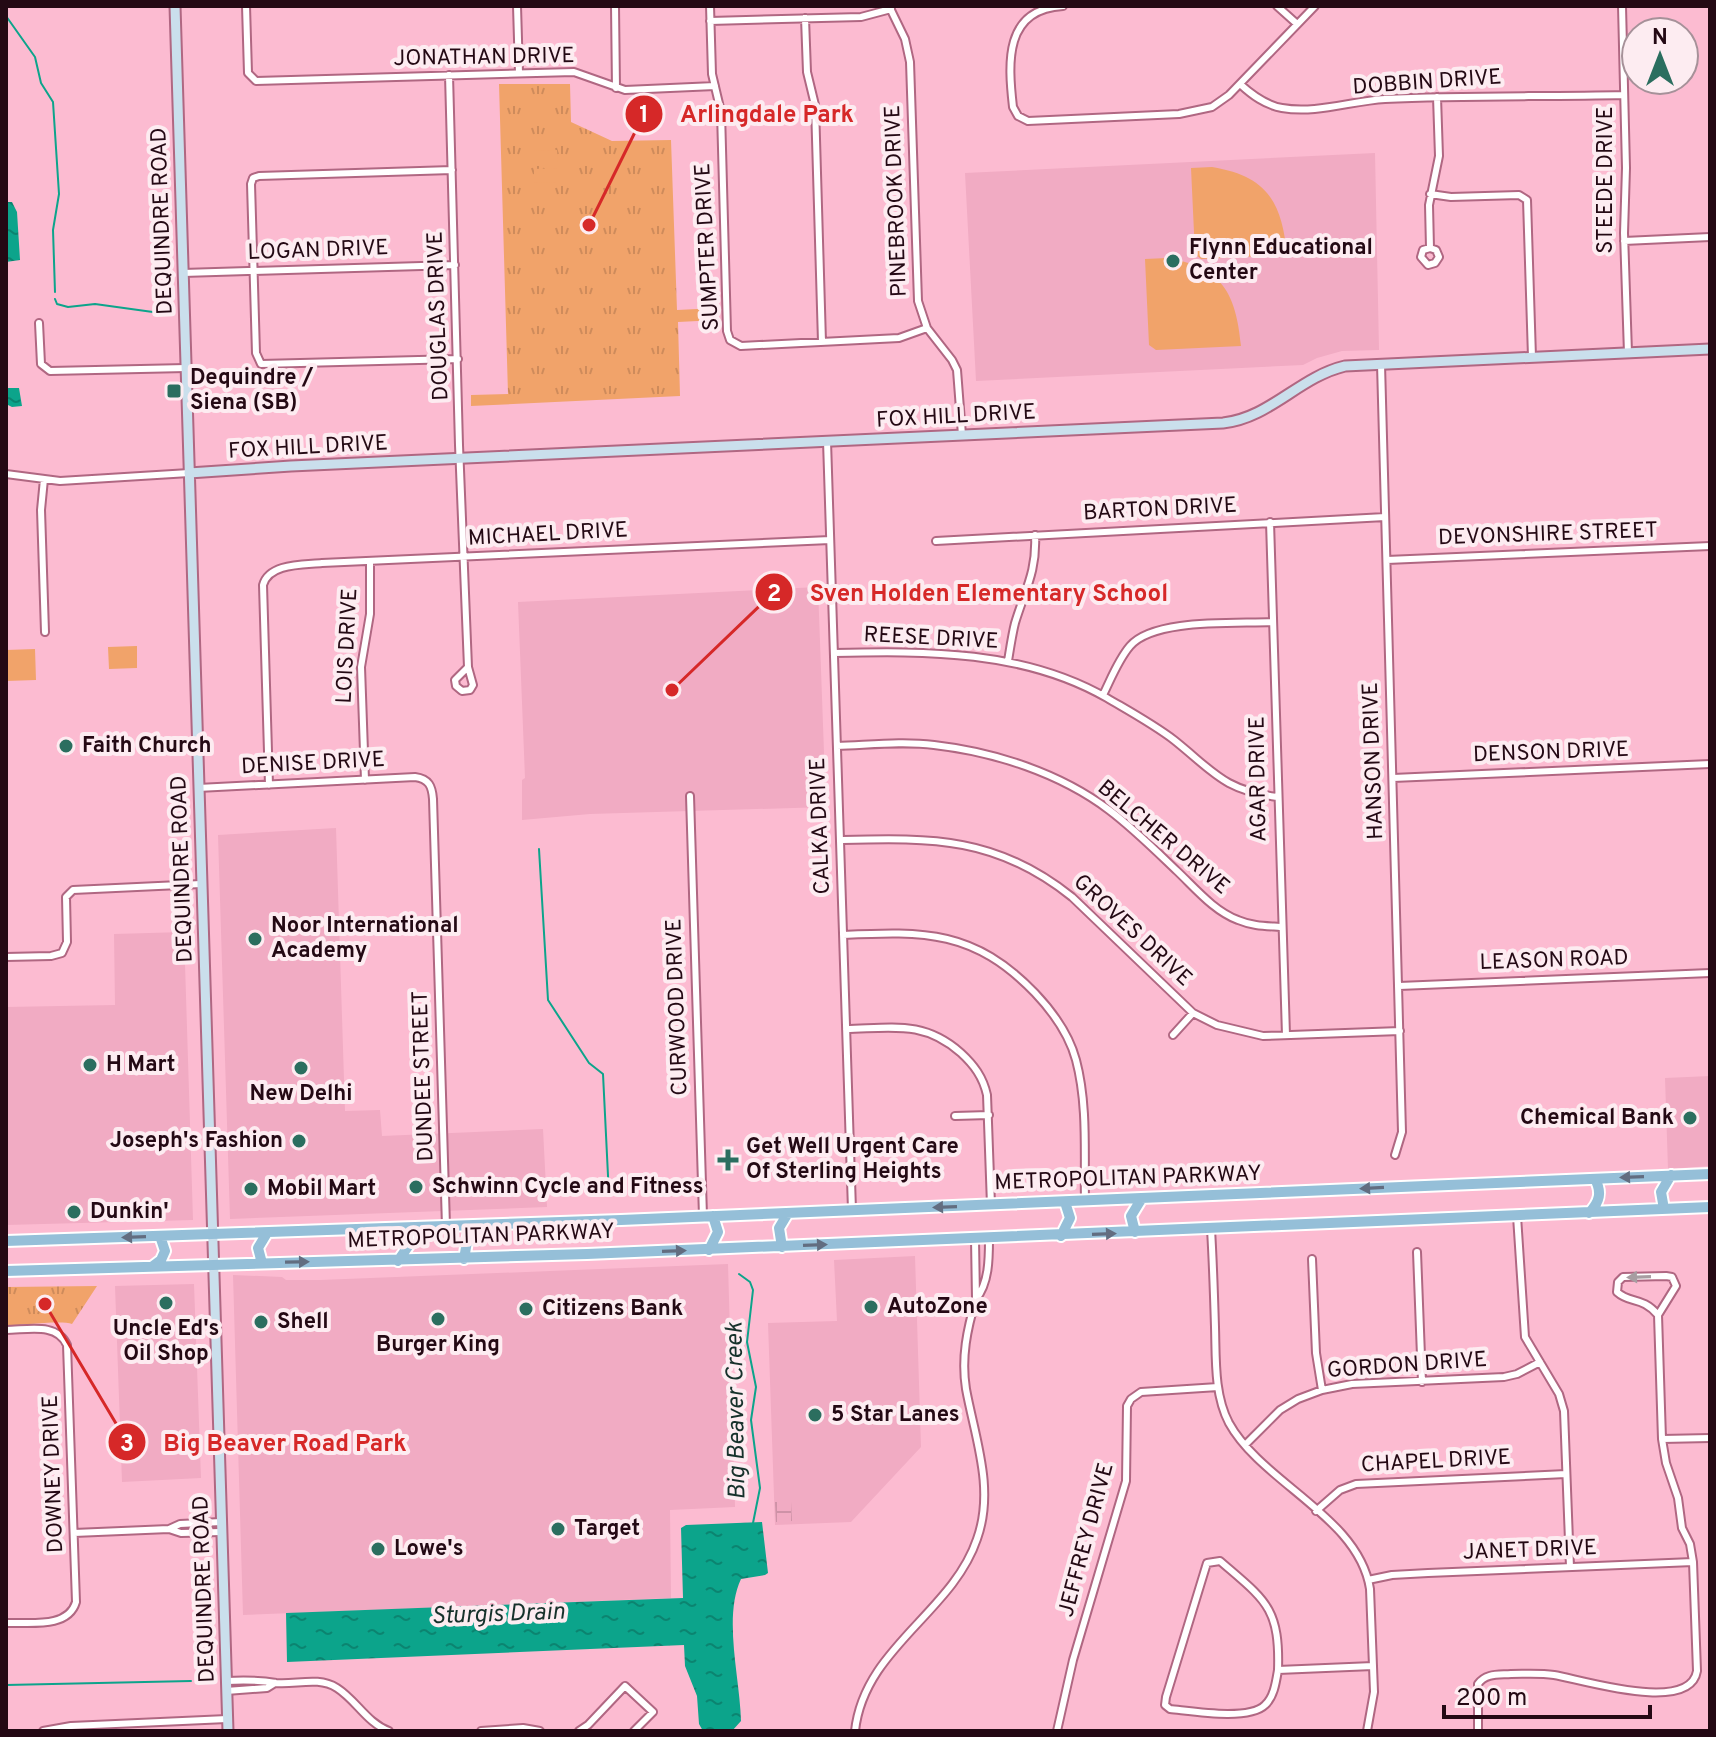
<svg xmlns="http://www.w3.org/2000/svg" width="1716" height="1737" viewBox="0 0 1716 1737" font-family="Overpass,sans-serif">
<defs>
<pattern id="industrial-grid" width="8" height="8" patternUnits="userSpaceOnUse" patternTransform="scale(2)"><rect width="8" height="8" fill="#f1abc3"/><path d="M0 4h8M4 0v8" fill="none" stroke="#ce92a7"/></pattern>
<pattern id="grass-tufts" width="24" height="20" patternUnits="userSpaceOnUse" patternTransform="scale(2)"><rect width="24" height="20" fill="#f1a36a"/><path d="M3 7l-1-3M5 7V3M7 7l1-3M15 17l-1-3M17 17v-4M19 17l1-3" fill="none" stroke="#ce8b5b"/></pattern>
<pattern id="water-ripples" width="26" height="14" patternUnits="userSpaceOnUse" patternTransform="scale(2)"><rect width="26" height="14" fill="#0ca48b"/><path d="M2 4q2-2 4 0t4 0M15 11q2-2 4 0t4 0" fill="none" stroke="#0c8470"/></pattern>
</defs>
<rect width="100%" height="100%" fill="#fcbbd1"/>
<!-- built -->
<path fill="#f1abc3" d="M1375,153l4,197 -37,1 -25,7 -14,7 -327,16 -11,-208z
M818,587l8,220 -236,7 -68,6v-40l3,-2 -7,-176z
M336,828l9,283 35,-1 2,26 161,-7 4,78 -317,12 -12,-384z
M184,932l9,288 -187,5v-218l109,-2 -1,-71z
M1710,1076v90l-42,3 -3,-91z
M915,1256l6,191 -70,75 -76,3 -7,-202 69,-2 -3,-61z
M728,1264l7,243 -65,3 1,88 -428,17 -10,-340 49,2 4,3h34z
M194,1284l7,194 -79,4 -7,-196z"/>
<!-- industrial -->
<path fill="url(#industrial-grid)" d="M775,1502h16l1,19 -16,1z"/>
<!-- grass -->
<path fill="url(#grass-tufts)" d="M499,84h71l1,38 41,19 59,-1 6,170 40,-2 1,12 -40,2 2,74 -209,10v-11l37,-1z
M97,1286l-25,38c-10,-4 -51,1 -66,2v-39z"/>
<!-- garden -->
<path fill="#f1a36a" d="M557,150l1,12h-25v-11z
M1212,167c55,9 70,35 75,88l-86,4 -6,-5 -4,-86z
M557,168v14l-23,1v-14z
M1167,258c55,9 69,35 74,88l-85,4 -7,-5 -4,-86z
M137,646v22l-28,1 -1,-22z
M35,649l1,31 -30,1v-31z"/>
<!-- water -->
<path fill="url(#water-ripples)" d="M6,202h6l5,10 3,48 -14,2z
M6,388h13l3,18 -10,1 -6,-3z
M762,1522l6,51 -3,2 -24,4c-18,38 -1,99 0,142l-9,10h-29l-4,-7 -2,-28 -12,-30 -1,-21 -397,17 -1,-49 397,-15 -2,-70 5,-3z"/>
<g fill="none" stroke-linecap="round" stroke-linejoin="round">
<!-- stream -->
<path stroke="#0ca48b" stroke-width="2" d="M6,16l29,41 6,26 12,19 6,92 -6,36 2,62
M55,299l2,5 11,3 27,-3 65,9
M539,849l9,151 41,63 14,11 6,122
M739,1274l11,8 3,8 -6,52 9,45 -5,33 9,68 -7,35
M6,1685l185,-4"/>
<!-- street casing -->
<g stroke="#b06782" stroke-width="10">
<path id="street" d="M246,6l2,67 8,8 318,-9 51,18 90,-4
M517,6l2,67
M615,6l1,82
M710,6l2,68 9,38 6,219 3,9 11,6 158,-8 28,-10
M889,6l16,33 5,23 8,239 9,27 25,32 5,10 5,65
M1063,6c-59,3 -55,57 -50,101l5,9 10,5 151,-7 33,-7 17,-12 86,-89
M1277,6l19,17
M1622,6l4,162 -2,65 4,120
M805,18l2,54 8,33 7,237
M710,21l151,-4 30,-8
M449,75l10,370 9,222 -13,13 1,6 6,5 8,-1 3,-5 -5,-18
M1240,84c12,11 25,21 42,24 34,6 69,-7 103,-9 80,-4 159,-2 239,-4
M452,170l-193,6 -6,2 -2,6 5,169 5,11 197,-5
M1430,194l21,3 68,-2 8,5 5,157
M1624,241l86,-4
M1430,248l6,2 3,7 -4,6 -7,2 -7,-8 2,-7 7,-2 -1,-43 10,-49 -2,-59
M183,273l272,-8
M39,323l2,41 9,7 136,-3
M1381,364l21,768 -7,23
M827,441l25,769
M6,474l54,7 129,-8
M44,479l-3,31 4,122
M1270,522l16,513
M936,541l449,-24
M1387,560l323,-14
M834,653c92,-2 190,-3 273,45 22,13 46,26 67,42 39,31 49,50 103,57
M1008,661c2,-12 4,-26 7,-38 10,-33 22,-52 20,-88
M1103,695c8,-16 15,-35 27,-49 24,-28 106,-22 143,-24
M837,746c32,-1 65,-5 97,-1 61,7 126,28 175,65 24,18 46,40 68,61 19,18 37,40 61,49 14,6 28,6 42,7
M1393,778l317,-14
M365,780l-4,-113 9,-53v-53
M269,785l-6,-200c6,-22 40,-20 59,-22l508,-23
M198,788l217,-11c14,2 17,9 18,22l13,427
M690,796l13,420
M840,840c92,-2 156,-4 232,57l121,116 24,12 46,11 137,-5
M843,935c82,-4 131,-5 192,58 18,19 34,41 41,67 12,45 8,95 9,141
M6,957l45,-1 11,-3 5,-11 -1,-45 7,-7 128,-6
M1399,986l311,-13
M846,1029c46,-1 78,-9 115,24 13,12 22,24 26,42l4,110
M1173,1035l20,-22
M955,1116l34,-1
M1517,1216l8,121 34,57 5,17 6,156
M1211,1229c2,33 3,65 4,98 1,32 -1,67 14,96 33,60 130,94 141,166l4,103 -7,39
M975,1239l1,60c13,-16 13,-40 13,-60
M1417,1252l5,130
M1312,1259l4,94 6,37
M6,1330c21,0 51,-8 61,15l9,257c-8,27 -47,20 -70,21
M1662,1439l48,-1
M1245,1445l35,-35 18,-11 24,-9 30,-6 152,-7 13,-3 23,-12
M1316,1511l24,-21 16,-6 210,-10
M169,1529l12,4 40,-1
M74,1533l95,-4 11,-5 41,-2
M1368,1580l24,-5 36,-2 265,-11
M1278,1670c2,-63 -13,-70 -58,-109l-13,2 -41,134 -1,8 5,4c21,2 79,12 95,-4 9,-8 11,-23 13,-35l95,-4
M226,1681c18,-1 33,-1 50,2 20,2 42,-7 61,5 19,12 30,35 52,43
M226,1691l41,-3 8,-5
M43,1731l28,-5 156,-7
M481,1731l42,-3 17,3
M579,1731l9,-6 37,-39 28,26 -19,19
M855,1731c9,-83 97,-118 122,-192 18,-50 -2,-101 -11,-150 -5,-31 1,-60 10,-90
M1057,1731l16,-71 53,-179 1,-75 4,-7 10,-7 77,-5
M1478,1731v-47c8,-11 20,-9 33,-10 15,0 29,-1 43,1 29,5 136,39 143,-4l-4,-109 -3,-18 -8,-16 -4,-30 -12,-35 -4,-24 -4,-124 18,-29 -4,-9 -6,-1 -43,1 -5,5 -1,10c13,12 25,4 41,23"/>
</g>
<!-- secondary casing -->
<g stroke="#b06782" stroke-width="13">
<path id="secondary" d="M175,6l53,1725
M189,473l102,-7 932,-43c47,-5 76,-46 122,-57l365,-17"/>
</g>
<!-- primary casing -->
<g stroke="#fff" stroke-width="14">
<path id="primary" d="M1664,1209l-3,-17 10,-17
M1589,1213c11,-11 13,-21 6,-34
M1135,1232l-4,-16 11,-18
M1061,1236l9,-18 -5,-16
M6,1241l615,-21 1089,-46
M782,1247l-3,-19 9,-15
M709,1250l9,-18 -5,-16
M464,1259l4,-23 9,-11
M398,1261l11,-16 -4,-17
M262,1263l-4,-15 9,-15
M153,1266l8,-6 4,-9 -5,-15
M6,1271l581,-17 1123,-47"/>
</g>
<!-- street -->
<use href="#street" stroke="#fff" stroke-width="6"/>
<!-- secondary -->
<use href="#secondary" stroke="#cadfec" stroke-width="9"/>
<!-- primary -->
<use href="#primary" stroke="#95bfd8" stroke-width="10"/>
</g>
<!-- one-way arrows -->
<defs><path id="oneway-solid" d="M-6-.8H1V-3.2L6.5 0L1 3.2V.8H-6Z" transform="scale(2)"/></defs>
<g fill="#626d80">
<use href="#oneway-solid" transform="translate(1632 1177) rotate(178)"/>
<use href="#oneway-solid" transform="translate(1372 1188) rotate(177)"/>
<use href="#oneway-solid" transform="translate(945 1207) rotate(178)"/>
<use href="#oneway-solid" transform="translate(1104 1234) rotate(-2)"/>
<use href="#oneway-solid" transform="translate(134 1237) rotate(178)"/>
<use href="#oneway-solid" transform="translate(815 1245) rotate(-2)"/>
<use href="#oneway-solid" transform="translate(674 1251) rotate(-2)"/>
<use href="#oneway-solid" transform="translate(297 1262) rotate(-1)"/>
</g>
<use fill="#a79da1" href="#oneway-solid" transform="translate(1639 1277) rotate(178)"/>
<!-- markers -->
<g fill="#2b6e5f" stroke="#fdecf1" stroke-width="3">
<circle cx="1173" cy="261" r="8"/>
<rect x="166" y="383" width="16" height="16" rx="4"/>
<circle cx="66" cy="746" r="8"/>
<circle cx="255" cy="939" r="8"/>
<circle cx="90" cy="1065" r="8"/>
<circle cx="301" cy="1068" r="8"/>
<circle cx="1690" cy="1118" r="8"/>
<circle cx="299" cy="1141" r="8"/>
<path d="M724 1148h8v8h8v8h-8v8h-8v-8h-8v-8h8z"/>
<circle cx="416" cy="1187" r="8"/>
<circle cx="251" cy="1189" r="8"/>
<circle cx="74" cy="1212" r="8"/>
<circle cx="166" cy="1303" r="8"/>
<circle cx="871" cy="1307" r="8"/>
<circle cx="526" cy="1309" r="8"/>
<circle cx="438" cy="1319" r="8"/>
<circle cx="261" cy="1322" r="8"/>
<circle cx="815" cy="1415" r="8"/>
<circle cx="558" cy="1529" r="8"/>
<circle cx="378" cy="1549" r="8"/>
</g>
<g text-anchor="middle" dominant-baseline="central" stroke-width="8" stroke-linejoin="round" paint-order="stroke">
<!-- street labels -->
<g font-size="22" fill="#240914" stroke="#fdecf1">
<text transform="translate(484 58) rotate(-1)">JONATHAN DRIVE</text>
<text transform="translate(1427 83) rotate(-4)">DOBBIN DRIVE</text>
<text transform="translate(1606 180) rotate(-90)">STEEDE DRIVE</text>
<text transform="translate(897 201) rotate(-92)">PINEBROOK DRIVE</text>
<text transform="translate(163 221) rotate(-92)">DEQUINDRE ROAD</text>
<text transform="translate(708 247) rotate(-93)">SUMPTER DRIVE</text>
<text transform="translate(318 251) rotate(-2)">LOGAN DRIVE</text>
<text transform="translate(439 316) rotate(-92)">DOUGLAS DRIVE</text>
<text transform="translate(956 417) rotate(-3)">FOX HILL DRIVE</text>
<text transform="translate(308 448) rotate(-3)">FOX HILL DRIVE</text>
<text transform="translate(1160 510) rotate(-3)">BARTON DRIVE</text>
<text transform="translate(548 535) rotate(-3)">MICHAEL DRIVE</text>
<text transform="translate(1548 535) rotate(-2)">DEVONSHIRE STREET</text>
<text transform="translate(931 639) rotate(3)">REESE DRIVE</text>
<text transform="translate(348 646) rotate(-87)">LOIS DRIVE</text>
<text transform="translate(1551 753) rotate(-2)">DENSON DRIVE</text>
<text transform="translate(1374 761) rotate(-92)">HANSON DRIVE</text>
<text transform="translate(313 764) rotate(-3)">DENISE DRIVE</text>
<text transform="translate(1259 779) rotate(-91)">AGAR DRIVE</text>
<text transform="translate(821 826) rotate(-92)">CALKA DRIVE</text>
<text transform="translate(1163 838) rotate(40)">BELCHER DRIVE</text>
<text transform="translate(183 869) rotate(-92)">DEQUINDRE ROAD</text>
<text transform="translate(1132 931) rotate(43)">GROVES DRIVE</text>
<text transform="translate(1554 961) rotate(-2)">LEASON ROAD</text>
<text transform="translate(678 1007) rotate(-92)">CURWOOD DRIVE</text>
<text transform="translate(424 1076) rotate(-92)">DUNDEE STREET</text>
<text transform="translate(1128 1179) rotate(-2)">METROPOLITAN PARKWAY</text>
<text transform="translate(481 1237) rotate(-2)">METROPOLITAN PARKWAY</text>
<text transform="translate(1407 1366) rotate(-4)">GORDON DRIVE</text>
<text transform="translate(1436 1462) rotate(-3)">CHAPEL DRIVE</text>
<text transform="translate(54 1474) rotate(-92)">DOWNEY DRIVE</text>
<text transform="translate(1087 1540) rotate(-75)">JEFFREY DRIVE</text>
<text transform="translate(1530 1551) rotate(-2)">JANET DRIVE</text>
<text transform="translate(205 1589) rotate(-92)">DEQUINDRE ROAD</text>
</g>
<!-- poi labels -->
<g font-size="22" font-weight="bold" fill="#240914" stroke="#fdecf1" text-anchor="start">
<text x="1189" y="248">Flynn Educational<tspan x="1189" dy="25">Center</tspan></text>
<text x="190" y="378">Dequindre /<tspan x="190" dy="25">Siena (SB)</tspan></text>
<text x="82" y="746">Faith Church</text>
<text x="271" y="926">Noor International<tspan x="271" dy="25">Academy</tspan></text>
<text x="106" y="1065">H Mart</text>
<text x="301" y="1094" text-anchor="middle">New Delhi</text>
<text x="1674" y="1118" text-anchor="end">Chemical Bank</text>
<text x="283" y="1141" text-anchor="end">Joseph's Fashion</text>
<text x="746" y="1147">Get Well Urgent Care<tspan x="746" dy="25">Of Sterling Heights</tspan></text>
<text x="432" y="1187">Schwinn Cycle and Fitness</text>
<text x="267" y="1189">Mobil Mart</text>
<text x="90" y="1212">Dunkin'</text>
<text x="887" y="1307">AutoZone</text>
<text x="542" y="1309">Citizens Bank</text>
<text x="277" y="1322">Shell</text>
<text x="166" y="1329" text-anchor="middle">Uncle Ed's<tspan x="166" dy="25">Oil Shop</tspan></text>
<text x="438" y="1345" text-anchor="middle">Burger King</text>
<text x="831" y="1415">5 Star Lanes</text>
<text x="574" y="1529">Target</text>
<text x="394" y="1549">Lowe's</text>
</g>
<!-- water labels -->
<g font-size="24" font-style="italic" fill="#16312b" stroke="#fdecf1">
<text transform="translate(737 1411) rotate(-91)">Big Beaver Creek</text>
<text transform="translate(498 1615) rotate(-2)">Sturgis Drain</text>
</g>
</g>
<!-- callouts -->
<path fill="none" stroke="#d62828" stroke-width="3" d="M589 225L644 114M672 690L774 592M45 1304L127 1442"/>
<g fill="#d62828" stroke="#fdecf1" stroke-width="3">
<circle cx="589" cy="225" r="8"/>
<circle cx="672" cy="690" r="8"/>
<circle cx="45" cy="1304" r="8"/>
<circle cx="644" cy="114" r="20"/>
<circle cx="774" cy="592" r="20"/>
<circle cx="127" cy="1442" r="20"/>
</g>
<g font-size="24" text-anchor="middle" font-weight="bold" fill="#fff">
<text x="644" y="122">1</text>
<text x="774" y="601">2</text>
<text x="127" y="1451">3</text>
</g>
<g font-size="24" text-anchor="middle" font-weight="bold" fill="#d62828" stroke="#fdecf1" stroke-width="8" stroke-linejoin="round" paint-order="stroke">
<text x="767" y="122">Arlingdale Park</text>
<text x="989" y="601">Sven Holden Elementary School</text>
<text x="285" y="1451">Big Beaver Road Park</text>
</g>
<!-- border -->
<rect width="1716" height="1737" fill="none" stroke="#240914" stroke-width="16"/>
<!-- north arrow -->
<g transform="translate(1660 56)"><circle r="38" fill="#fdecf1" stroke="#a69199" stroke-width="2"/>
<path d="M0-6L14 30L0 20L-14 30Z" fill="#2b6e5f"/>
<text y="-12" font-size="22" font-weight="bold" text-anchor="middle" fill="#240914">N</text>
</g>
<!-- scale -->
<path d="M1444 1705v12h206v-12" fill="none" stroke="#240914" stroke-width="4"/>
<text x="1456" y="1705" font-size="24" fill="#240914" stroke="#fdecf1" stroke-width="6" paint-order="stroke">200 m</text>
</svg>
